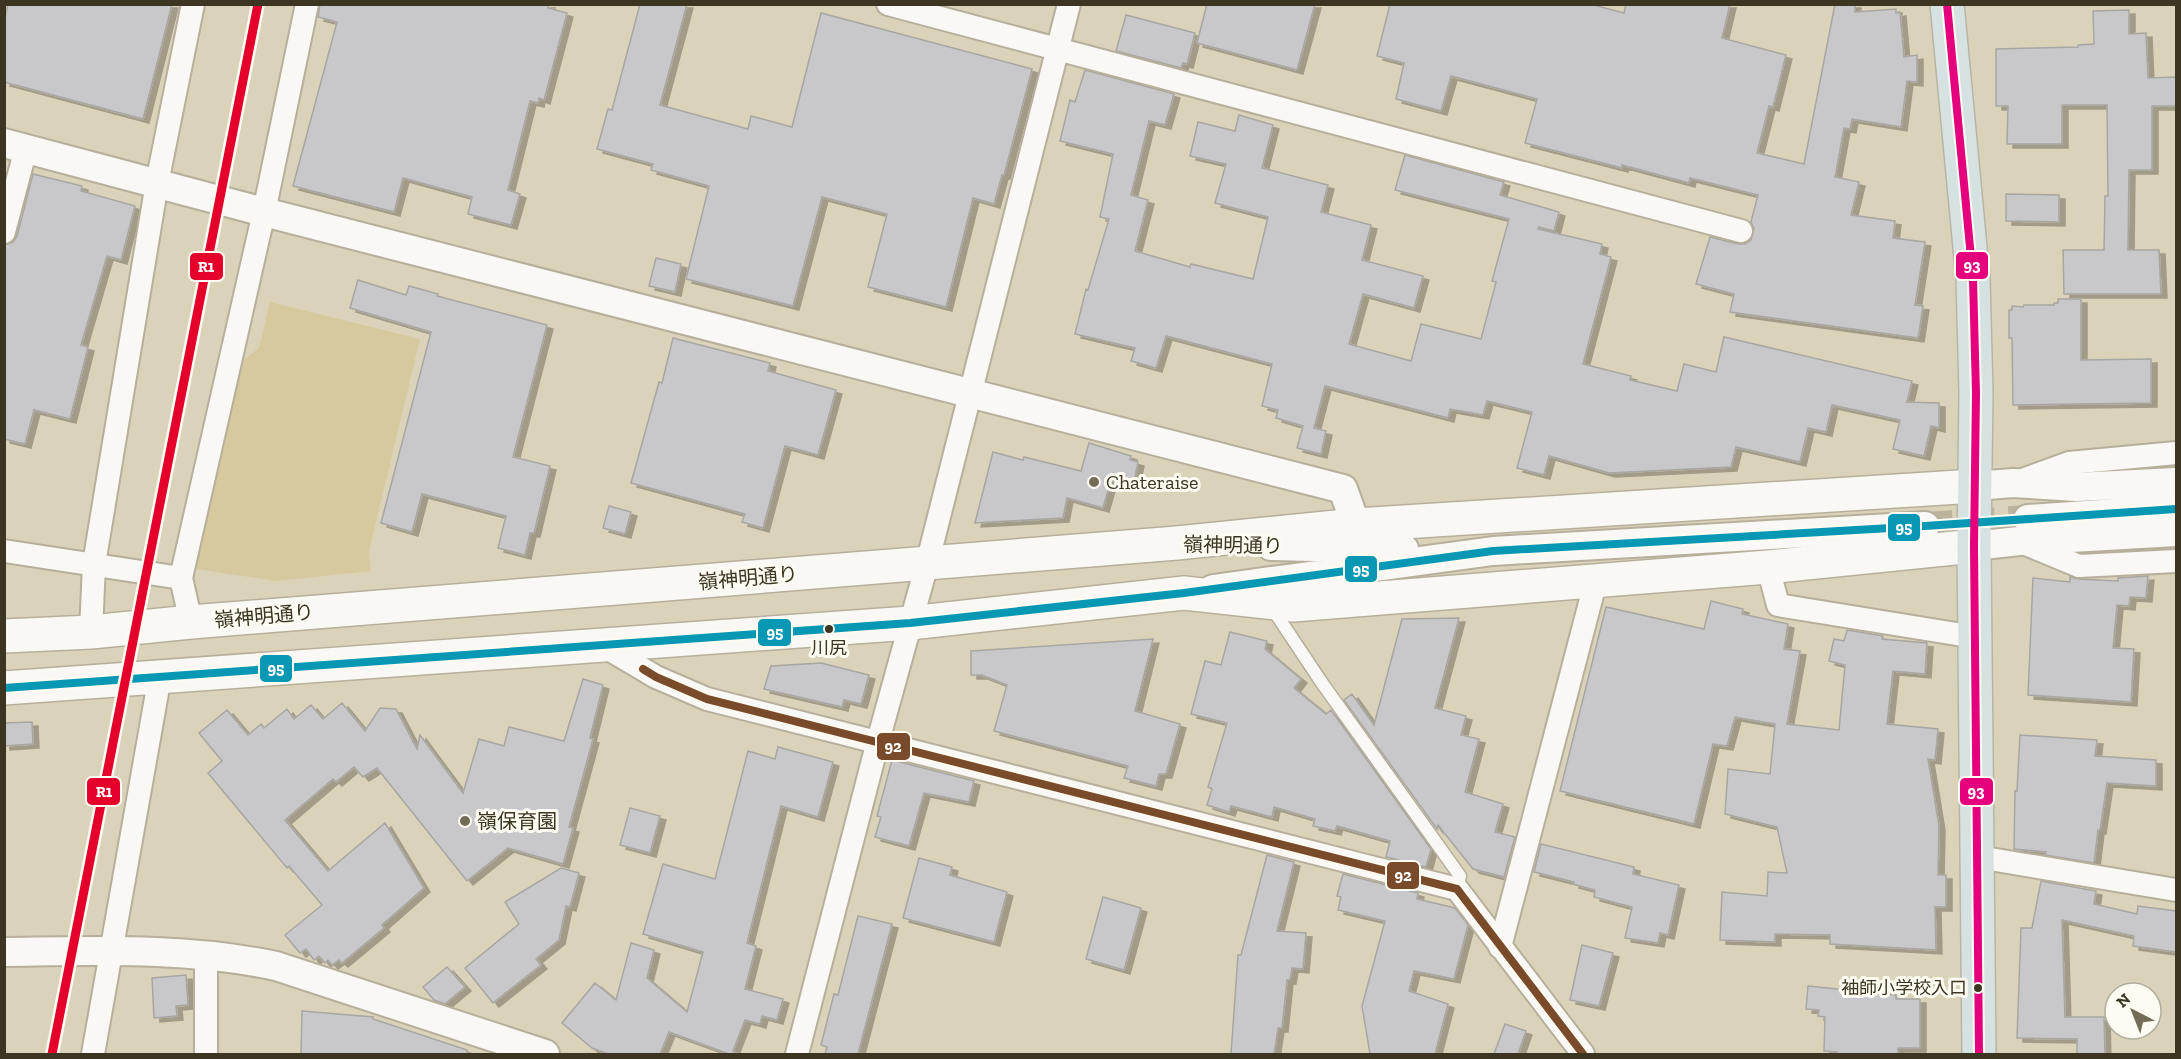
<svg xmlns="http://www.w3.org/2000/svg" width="2181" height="1059" viewBox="0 0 2181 1059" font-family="'Zilla Slab','Noto Sans JP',serif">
<defs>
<filter id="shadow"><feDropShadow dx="6" dy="4" stdDeviation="0" flood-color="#0004"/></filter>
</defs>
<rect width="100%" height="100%" fill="#dbd3b9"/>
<!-- green -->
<path fill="#d7c99e" d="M270,302l150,37 -51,212 2,20 -94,10 -81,-12 41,-204 22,-17z"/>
<!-- building -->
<path fill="#c8c8cb" stroke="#a8a6a2" stroke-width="1.5" filter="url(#shadow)" d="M8,4h164l-29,115 -139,-37v-60z
M320,4h229l-1,4 19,5 -23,87 -5,-2 -1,5 -8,-2 -22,89 12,4 -9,31 -43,-11 4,-17 -69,-19 -9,34 -101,-26 44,-164 -19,-5z
M640,4h47l-27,101 88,24 3,-13 41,11 29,-114 211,56 -28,106h-2l-8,29 -21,-6 -27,109 -78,-20 19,-73 -65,-17 -29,109 -107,-27 23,-93 -58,-16 2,-6 -56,-15 11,-40 4,1z
M1207,4h108l-18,66 -100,-27z
M1390,4h200l34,9 2,-9h104l-8,34 64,17 -13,52 -4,-1 -12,47 47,11 31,-160h20v8l41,-3v4l4,-1 4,45 13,-2v27l-10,-1 -6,46 -49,-8 -2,10 -6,-1 -9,49 24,5 -8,33 44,6 -2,17 32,4 -10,63 8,1 -5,32 -188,-26 4,-18 -38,-10 14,-47 28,7h7l6,-4 3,-12 -3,-6 7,-27 -68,-17 -1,5 -67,-18v3l-97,-25 12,-44 -86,-23 -10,35 -45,-12 8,-36 -27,-7z
M2129,10v24l17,-1 2,45 28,-1v29h-24v64h-23l-1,80h31l2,44h-97l-1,-44h41l1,-54h3l-1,-91h-45v39h-55l1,-38h-12v-57l82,-2v-2l16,-1 -1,-33z
M1126,15l69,18 -8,31 -4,-1 -2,5 -65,-17z
M1085,70l89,24 -9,31 -16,-4 -18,74 17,5 -13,51 55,16 1,-3 62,15 15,-62 -53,-14 11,-39 -36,-8 8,-34 37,9 4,-16 34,10 -11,43 66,17 -7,27 50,13 -9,35 61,16 -9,32 -51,-14 -14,50 62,17 10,-37 60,15 15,-57 -4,-1 17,-62 -114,-29 10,-35 99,27 -4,13 59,17 -5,19 -15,-4 -1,2 64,15 -2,10 11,3 -28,107 48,12 -1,4 47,11 7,-27 32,8 8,-35 188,44 -5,21 32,1v25l-8,-2 -7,30 -31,-7 7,-29 -68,-15 -6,27 -18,-4 -8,34 -64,-15 -5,20 -122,6 -60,-17 -5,19 -27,-7 15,-56 -45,-11 -4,14 -33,-6 -2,9 -123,-32 -11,42 12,3 -5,23 -24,-6 6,-22 -27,-8 2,-8 -16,-4 10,-42 -106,-28 -10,32 -25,-7 4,-13 -60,-14 11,-45 2,1 21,-71 -9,-2 13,-63 -53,-13 10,-41 5,2z
M33,174l49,12 -1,5 54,15 -14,54 -14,-4 -26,89 7,2 -18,72 -36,-9 -9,34 -21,-5v-194l9,-3 4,-6z
M2006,194l53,1v27l-53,-1z
M656,258l25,6 -6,28 -26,-6z
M358,280l48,15 3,-9 29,8 -1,2 110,29 -34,132 37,9 -16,67h-4l-5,22 -27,-7 8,-32 -84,-22 -10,38 -31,-9 50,-191 -81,-24z
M2058,299h23v61l70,-1v44l-138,2 -1,-67h-3v-28h3v-4l11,1 1,-2h30v-2h4z
M673,338l97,25 -2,8 68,19 -18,65 -33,-9 -22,82 -21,-6 3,-8 -114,-31 28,-101 3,1z
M1089,443l42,13 -1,4 8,2 -5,25 -22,-7 -8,28 -36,-10 -4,20 -88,5 18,-71 30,8 1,-3 57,14z
M609,506l22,6 -6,22 -22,-6z
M2148,576l-2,22 -16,-1 -1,9 -12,-1 -4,43 21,1 -3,53 -103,-7 5,-117 37,4v-5l9,2 39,2v-3z
M1711,601l32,8 -1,5 46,10 -4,25 16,2 -13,73 52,6 6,-65 -16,-4 5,-22 10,2 3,-11 36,6 -1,3 45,4 -2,31 -32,-3 -6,53 51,5 -3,31 -7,-1 11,67 -1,49h8v32h-11l1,43 -106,-6v-9l-55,-1v8l-55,-2 2,-48 45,4 1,-24 19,1 -10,-46 -52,-13 3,-45 42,5 5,-50 -40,-7 -8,29 -14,-2 -19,80 -134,-33 46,-184 98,22z
M1459,618l-24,90 31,8 -5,19 18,4 -14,53 38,12 -8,28 20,5 -11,40 -31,-8 -35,-44 -1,4 -93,-129 8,-6 22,31 28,-106z
M1230,632l37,9 -2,8 36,30 -7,9 32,26 5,-4 100,139 -5,18 -40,-10 4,-16 -53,-15 -2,5 -22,-5 2,-7 -41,-12 -2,10 -41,-11 -2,6 -22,-7 5,-16 -4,-2 19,-64 -36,-9 14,-53 16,4z
M1153,639l-18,72 45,13 -14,50h-7l-3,12 -32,-8 4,-12 -134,-35 13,-46 -25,-10h-11v-24z
M821,663l48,12 -8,29 -17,-4 -2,7 -78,-18 7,-23z
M583,679l20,6 -13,53 3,1 -24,88 4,1 -10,36 -55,-16 -41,33 -90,-113 -14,9 -9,-10 -18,15 -3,-3 -48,41 43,51 57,-48 39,65 -42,37 2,3 -42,35 -3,-3 -7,5 -4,-5 -3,3 -6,-7 -5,4 -8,-11 -6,4 -15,-18 37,-30 -33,-39 -2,2 -79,-95 14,-12 -23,-28 28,-23 21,25 13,-11 3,4 23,-19 7,10 17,-14 12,14 19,-16 23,28 15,-23 16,1 21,40 3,-14 43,58 16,-54 25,7 5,-19 55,14z
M32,722l1,22 -29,2v-23z
M2020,735l77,5 -2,16 61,4v26l-49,-3 -7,47h-2l-4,33 -49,-8 1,-3 -32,-3 1,-58h2z
M778,747l55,15 -15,55 -37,-11 -34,137 9,3 -11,43 38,10 -6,21 -15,-4 -2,8 -15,-4 -12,31 4,3h-8l-60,-22 -9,22h-52l-16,-6 -30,-25 33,-40 21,17 15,-57 23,7 -7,28 40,34 16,-60 -60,-18 20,-70 52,15 33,-128 27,8z
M892,760l82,21 -5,21 -45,-9 -15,53 -34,-9 6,-20 -4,-1z
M630,808l30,8 -10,37 -30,-8z
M1541,844l93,23 -1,7 46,11 -11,50 -8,-2 -2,10 -33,-5 7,-31 -38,-10 1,-7 -22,-6 1,-2 -40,-10z
M1267,855l27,7 -17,69 29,2 -3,36 -11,-1 -2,12h-3l-5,48h-4l-4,26h-43l7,-99h3z
M919,858l33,9 -2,8 57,17 -13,50 -91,-24z
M561,868l18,5 -9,34 -4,-1 -7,34 -23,19 5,6 -48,38 -28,-35 54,-44 -14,-22z
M1343,874l75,19 -1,6 38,9 13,17 -14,54 -40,-8 -5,20 39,13 -13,50h-65l-8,-48 23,-85 -47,-11 3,-13 -4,-1z
M2041,881l55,10 -2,13 43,10 1,-8 38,5v41l-43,-6 1,-10 -72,-16 3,97h39l1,37h-28v-15l-60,-1 4,-110h11z
M1103,897l38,11 -17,62 -38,-11z
M858,916l34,8 -34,130h-33l2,-7 -6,-2 13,-51 4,1z
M1582,945l31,8 -14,53 -29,-6z
M447,967l18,20 -20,17 -11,-4 -11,-13z
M186,975l2,30 -12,1 1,10 -23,2 -2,-40z
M1808,986l88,9v4h24v49h-22v6h-61v-2l-13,-1 1,-34 -7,-1 1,-6 -13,-1z
M302,1011l71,6v2l94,31v4h-166z
M1505,1024l21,7 -8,23h-24z"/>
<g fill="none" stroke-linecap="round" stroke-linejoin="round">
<!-- tertiary-tunnel -->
<path stroke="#bbb39b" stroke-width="28" stroke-dasharray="28 14" stroke-linecap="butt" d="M1925,526l103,-7"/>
<!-- service casing -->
<g stroke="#b6af9b" stroke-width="15">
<path id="service" d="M1272,608l50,75 138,193 -3,13"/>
</g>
<!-- minor casing -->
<g stroke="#b6af9b" stroke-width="26">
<path id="minor" d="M888,4l853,227
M4,232l22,-84
M2017,482l52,-19 107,-10
M2021,542l58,24 97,-5
M4,551l177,27
M1768,567l10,38 197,32
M191,622l-10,-44 83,-366 43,-208
M91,632l3,-68 63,-381 36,-179
M602,645l54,32 51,22 750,190 126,165
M1978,857l198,33
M1500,947l96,-367
M93,1054l67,-378
M206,1054v-99
M797,1054l81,-313 49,-177 142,-560"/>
</g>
<!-- tertiary casing -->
<g stroke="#b6af9b" stroke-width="32">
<path id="tertiary" d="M4,143l260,69 1079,277 13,36
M1975,486l38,-3 63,4 100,-5
M2028,519l148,-10
M1271,546l133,3
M1974,546l45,-5 157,-9
M1213,589l280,-38 432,-25
M4,952c91,-1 183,-5 272,14l269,88"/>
</g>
<!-- secondary casing -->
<g stroke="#b6af9b" stroke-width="36">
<path id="secondary" d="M4,636l87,-4 100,-10 986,-79 179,-18 619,-39
M4,688l906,-65 274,-30 109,12 475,-38 206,-21"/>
</g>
<!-- trunk casing -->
<g stroke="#b9b4a7" stroke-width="36">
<path id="trunk" d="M1947,4l26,275 3,114 -2,153 5,508"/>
</g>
<!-- service -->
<use href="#service" stroke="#faf8f4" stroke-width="12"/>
<!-- minor -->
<use href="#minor" stroke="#faf8f4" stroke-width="22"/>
<!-- tertiary -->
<use href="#tertiary" stroke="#faf8f4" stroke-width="28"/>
<!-- secondary -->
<use href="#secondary" stroke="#faf8f4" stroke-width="33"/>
<!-- trunk -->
<use href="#trunk" stroke="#d6e2e2" stroke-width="33"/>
<!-- bus-1 casing -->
<g stroke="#fefbf2" stroke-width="12">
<path id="bus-1" d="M4,688l906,-65 274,-30 309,-42 432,-25 251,-17"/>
</g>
<!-- bus-2 casing -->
<g stroke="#fefbf2" stroke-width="12">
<path id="bus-2" d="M1947,4l26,275 3,114 -2,153 5,508"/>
</g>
<!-- bus-3 casing -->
<g stroke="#fefbf2" stroke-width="12">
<path id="bus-3" d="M643,669l13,8 51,22 750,190 126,165"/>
</g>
<!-- bus-1 -->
<use href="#bus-1" stroke="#0998b4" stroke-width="8"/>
<!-- bus-2 -->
<use href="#bus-2" stroke="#e5007d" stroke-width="8"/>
<!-- bus-3 -->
<use href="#bus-3" stroke="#7a4b2a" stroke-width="8"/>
<!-- rail-1 casing -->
<g stroke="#fefbf2" stroke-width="14">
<path id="rail-1" d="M52,1054l206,-1050"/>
</g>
<!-- rail-1 -->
<use href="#rail-1" stroke="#e4002b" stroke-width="9"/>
</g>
<!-- markers -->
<g fill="#736c57" stroke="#fefbf2" stroke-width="2">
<circle cx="1094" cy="482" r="6"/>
<circle cx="465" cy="821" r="6"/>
</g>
<g fill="#3b3522" stroke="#fefbf2" stroke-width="2">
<circle cx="829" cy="629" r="5"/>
<circle cx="1978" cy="988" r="5"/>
</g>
<g text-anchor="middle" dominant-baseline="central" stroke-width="6" stroke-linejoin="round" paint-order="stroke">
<!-- bus labels -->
<g font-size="18" fill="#3b3522" stroke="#fefbf2">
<text x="829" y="648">川尻</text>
<text x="1967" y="988" text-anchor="end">袖師小学校入口</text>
</g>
<!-- poi labels -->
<g font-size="20" fill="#3b3522" stroke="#fefbf2" text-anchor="start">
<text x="1106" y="482">Chateraise</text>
<text x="477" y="821">嶺保育園</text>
</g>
<!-- street labels -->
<g font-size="20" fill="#3b3522" stroke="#fefbf2">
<text transform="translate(1233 545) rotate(1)">嶺神明通り</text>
<text transform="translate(748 578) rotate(-5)">嶺神明通り</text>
<text transform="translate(264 616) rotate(-5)">嶺神明通り</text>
</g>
</g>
<g stroke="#fefbf2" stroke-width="2">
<rect x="1955" y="251" width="34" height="29" rx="6" fill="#e5007d"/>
<rect x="189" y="252" width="35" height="29" rx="6" fill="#e4002b"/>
<rect x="1887" y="513" width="34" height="29" rx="6" fill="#0998b4"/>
<rect x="1344" y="555" width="34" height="28" rx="6" fill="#0998b4"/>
<rect x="757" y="618" width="35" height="29" rx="6" fill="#0998b4"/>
<rect x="259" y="654" width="34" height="29" rx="6" fill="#0998b4"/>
<rect x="876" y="732" width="35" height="29" rx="6" fill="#7a4b2a"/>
<rect x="1959" y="777" width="35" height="29" rx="6" fill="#e5007d"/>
<rect x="86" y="777" width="35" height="29" rx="6" fill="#e4002b"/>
<rect x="1386" y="861" width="34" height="29" rx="6" fill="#7a4b2a"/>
</g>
<g font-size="16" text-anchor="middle" font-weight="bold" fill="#fff">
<text x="1972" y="271">93</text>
<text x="206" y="272">R1</text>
<text x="1904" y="533">95</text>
<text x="1361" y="575">95</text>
<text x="775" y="638">95</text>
<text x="276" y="674">95</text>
<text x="893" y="752">92</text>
<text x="1976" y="797">93</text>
<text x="104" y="797">R1</text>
<text x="1403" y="881">92</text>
</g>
<!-- border -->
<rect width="2181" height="1059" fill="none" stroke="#3b3522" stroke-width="12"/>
<!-- north arrow -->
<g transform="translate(2133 1011) rotate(318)"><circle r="28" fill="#fefbf2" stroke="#b0ac9f" stroke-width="1.5"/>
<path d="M0-4.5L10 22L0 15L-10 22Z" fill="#736c57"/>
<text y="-9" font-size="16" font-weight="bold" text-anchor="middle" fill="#3b3522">N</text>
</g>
</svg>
